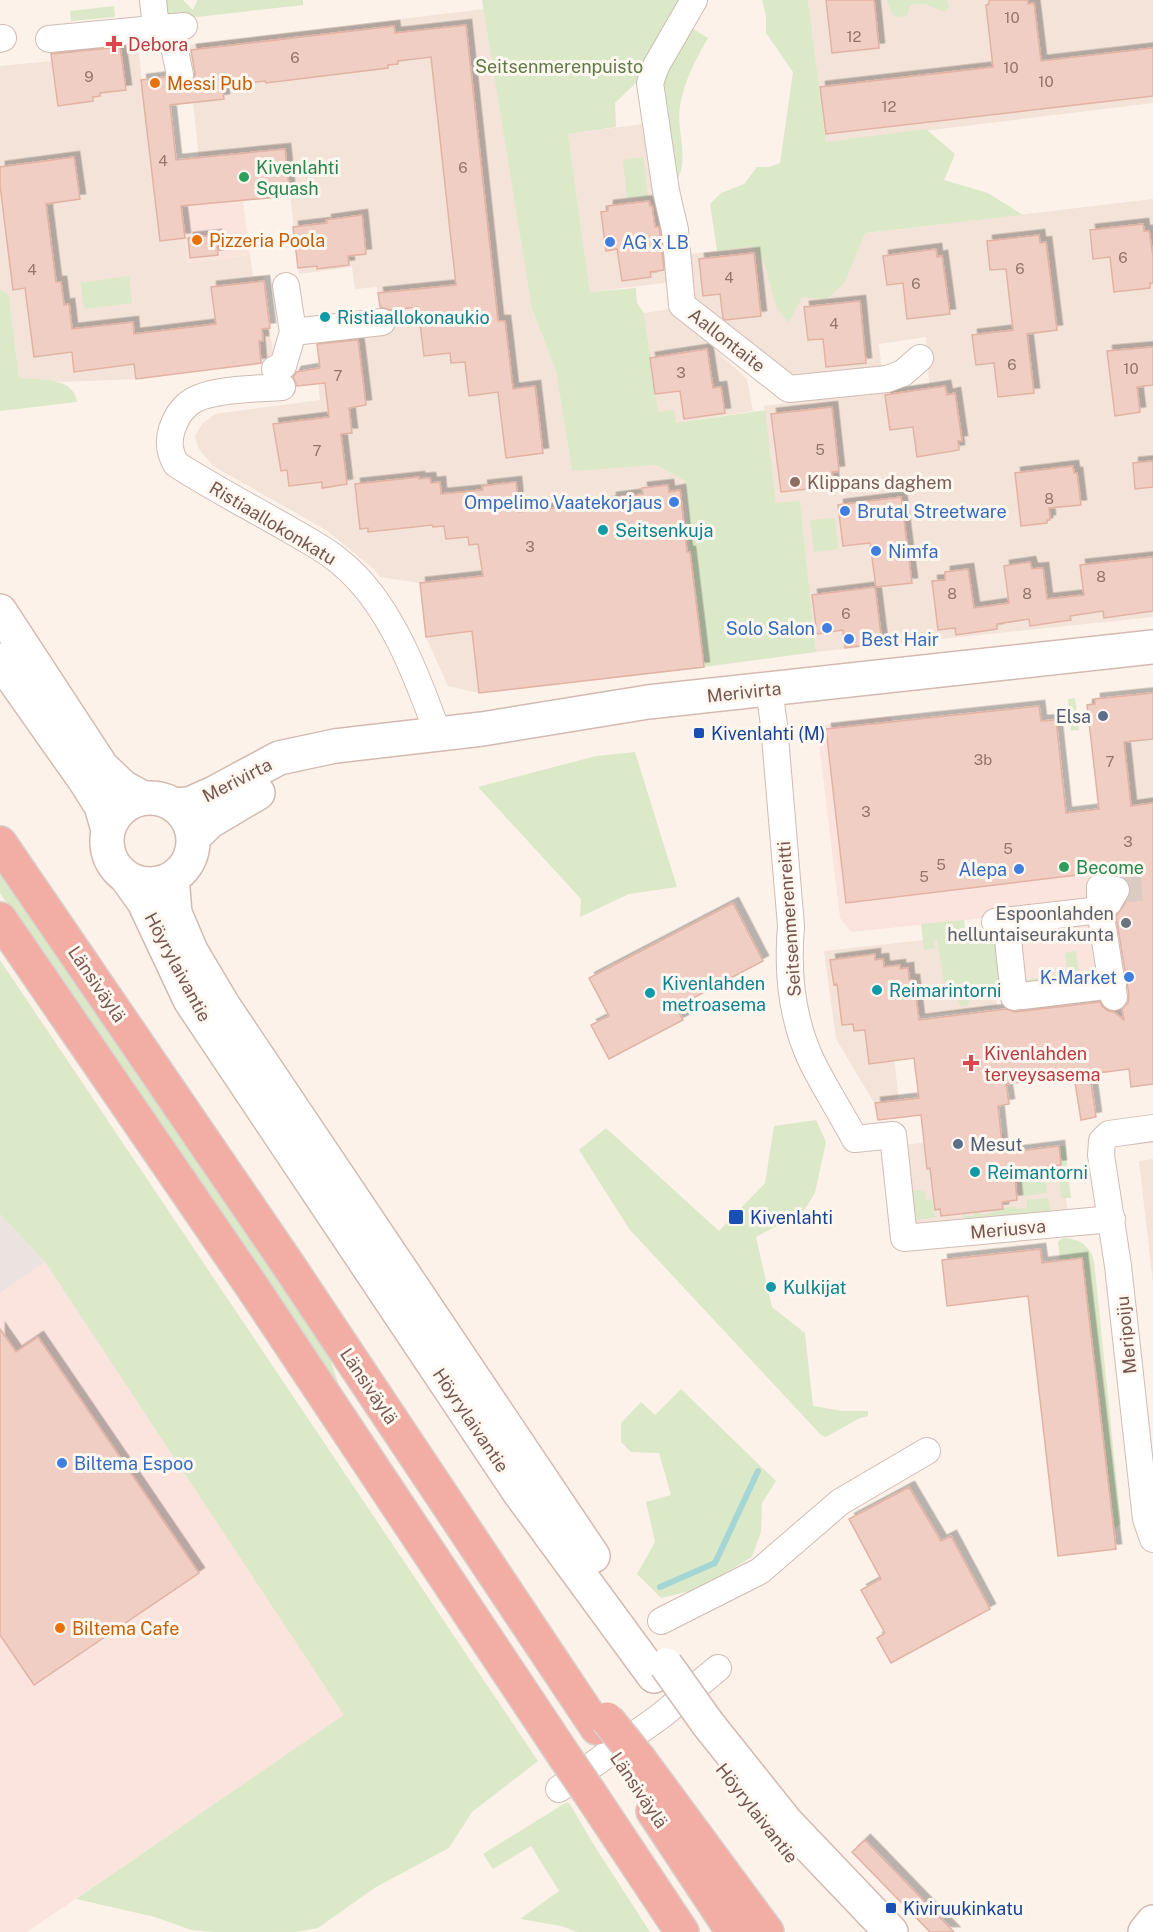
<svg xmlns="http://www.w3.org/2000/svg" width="1153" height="1932" viewBox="0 0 1153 1932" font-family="'Public Sans',sans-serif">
<defs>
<filter id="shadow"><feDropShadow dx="5.5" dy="-5.5" stdDeviation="0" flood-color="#0004"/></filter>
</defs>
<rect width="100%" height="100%" fill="#fcf2ea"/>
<!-- residential -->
<path fill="#f3e3d8" d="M808,0h345v103l-327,40z
M484,9l48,300 24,62 16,99 85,-5 28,16 5,71 14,115 -225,26 -31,-7 -22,-49 -6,-54 -40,-6 -6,-8 -48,-39 -113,-64 -14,-17 -4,-13 7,-12 13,-10 105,-14 -4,-32 4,-1 -3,-26 66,-8 -6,-46 -22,2 -3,-22 -53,7 -14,-125 -86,8 -8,-72 4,-1 -2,-14h-4l-4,-25z
M119,37l1,11 18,-2 22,195 25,-3 2,25 63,-8 3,21h10l11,87 -138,16 -74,3 -43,-4 -10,-82 -8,-6 -1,-5v-219l51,-5 -1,-11z
M643,124l30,158 -83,10 -22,-158z
M1153,199v418l-337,35 -16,-151 -24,3 -12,-98 165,-22 -3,-47 -47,7 3,28 -88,11 -106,-82 -6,-46z
M670,309l77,70 6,32 -77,12 -18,-11 -14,-99z
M1153,693v110l-54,7 -12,-105 8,-6z
M989,933l8,74 -77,9 -10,10 -16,29 5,49 -23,2 -40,-67 -12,-88z
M1004,1133l3,19 52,-6 9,68 -151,13 -4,-9 -10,-73z
M1153,1159v124l-14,-122z"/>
<!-- commercial -->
<path fill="#fbe3de" d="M166,77l11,85 22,-5 86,-8 4,47 -46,5 7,54 -63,8 -2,-24 -25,2 -19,-161z
M891,716l13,116 249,-29v281l-22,3 -2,-18 -100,13 -10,-78 -24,-87 -144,15 -11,-14 -23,-192z
M45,1262l300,453 -318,217h-27v-639z"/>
<!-- industrial -->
<path fill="#ebe3df" d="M0,1214l45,48 -45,31z"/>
<!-- green -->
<path fill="#dbe9c8" d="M159,0h24l10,10 4,-10h106v5l-141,16z
M482,0h201l-42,78 -26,25 1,24 -48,7 22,158 46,-4 1,15 7,10 14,99 16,-2 2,13 89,-13 11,93 24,-2 16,151 -112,15 -14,-115 -5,-71 -28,-16 -85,6 -16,-100 -24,-62z
M762,0h46l18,142 100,-13 29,25 -11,26 44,13 35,22 -158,18 -20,49 -18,17 -25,-2 -13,25c-23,-17 -15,-59 -37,-75l-35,4 -7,-47 11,-11 23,-9 13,-17h12l11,-4 13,-91 -27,-39v-17z
M887,0h60l2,7 -4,5 -20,-8 -15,1 -4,12 -13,-1z
M114,6l1,11 -44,4 -1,-10z
M692,28l16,10c-13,23 -23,41 -28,68 -4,24 11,56 -5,77 -6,-36 -20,-80 -6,-115 6,-14 15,-27 23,-40z
M643,157l5,39 -21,2 -4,-38z
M129,276l3,27 -48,6 -3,-26z
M0,285l1,5 8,6 10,82c19,2 55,-2 58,24l-77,9z
M835,518l3,31 -24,3 -4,-32z
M1075,698l4,32 -8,1 -3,-32z
M635,752l42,135 -48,7 -49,23 1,-18 -103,-112 118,-31z
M0,871l326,476 15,45 -341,-499z
M964,920l1,10 31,-3 7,61 -7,1v6l-15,5 -11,-1 -3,7h-7l-7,-23h-9l-7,-44 -3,1 1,8 -11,2 -3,-26z
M1076,951l4,32 -62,8 -2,-10 51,-7 -2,-21z
M0,960l538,801 -66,51 -23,36 -73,39 -58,41 -22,4h-81l-24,-2 -36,-13 -79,-18 268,-184 -299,-453 -45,-48z
M816,1120l10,22 -11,51 -12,19 -47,25 16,70 33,26 8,73 30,5h25v5l-10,3 -32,18 -5,-2 -191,-205 -51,-80 27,-22 113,103 46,-48 9,-57z
M1059,1146h6l6,52h-10l-4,-33h4z
M1046,1159l1,11h-2v4l-5,6 6,3 1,10 -25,3 -3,-20 4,-5 -1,-7z
M921,1190v2l4,-1 1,9 6,-1 3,18 -17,3 -6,-10 -3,-19z
M1048,1198l3,18 -87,10 -1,-12 3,-1v3h8v-4l6,-1 1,4 12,-2v-3l23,-4v3l11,-1v-8z
M1065,1238c15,1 25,8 29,23l27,262 -7,7 -32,-271 -22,2 -2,-19 3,-3z
M681,1389l95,92 -14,22 -1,29 -9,25 -53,32 -38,9 -24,-24 18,-32 -9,-40 25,-7 -12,-42 -28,-1 -10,-10v-19l20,-21 14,13z
M567,1802l3,2 22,38 58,90h-73l-16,-6 -41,-7 39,-28 -28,-45 -38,23 -10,-15z"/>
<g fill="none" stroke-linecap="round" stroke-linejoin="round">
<!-- stream -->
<path stroke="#a5d6d6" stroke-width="6" d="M660,1587l55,-24 43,-92"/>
</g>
<!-- building -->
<path fill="#f0cec3" stroke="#e2b2a4" stroke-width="1.5" filter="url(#shadow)" d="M826,0h48l5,48 -47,5z
M989,0h39v4l6,-1 7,58 112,-13v48l-327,38 -6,-47 173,-20 -7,-62 3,-1z
M466,25l32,296h7l8,68 22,-3 8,67 -37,5 -8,-66 -29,4 -4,-34 -14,1 -1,-10 -26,3 -6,-49 -28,3 -10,-3 -2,-14 78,-8 -25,-228 -33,4v3l-10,1v3l-122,15 -1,-2 -43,5 2,13 -54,6 6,55 109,-11 5,47 -109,10 4,32 -25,3 -19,-161 24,-3 3,8 7,4 7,1 8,-3 4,-7 1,-7 -4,-23 203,-24 1,7z
M120,47l6,43 -26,3v3l-7,1v4l-35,5 -7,-52z
M74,157l6,42 -34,5 10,78h5l3,23 5,-1 3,25 61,-7 1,12 82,-10 -5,-37 53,-6 6,47 -8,1 1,12h-4l2,22 -125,16 -2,-15 -60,8 -2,-20 -38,5 -9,-69 -12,2 -13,-105v-18z
M649,201l1,5h2l3,21h4l1,7 4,36 -14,2 1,5 -29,4 -5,-32 -11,2 -5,-39 7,-1v-5z
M362,215l4,39 -18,2 1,9 -32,4v-3l-19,2 -5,-41 34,-4 -1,-3z
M1143,224l1,7h5l4,25v27h-3v5l-36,4 -4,-35 -17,2 -3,-29z
M216,235l2,20 -28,3 -2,-20z
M1039,235l1,8 6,-1 11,88 -30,4 7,59 -36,4 -4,-34 -18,2 -4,-30 41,-5 -7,-61 -16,1 -3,-29z
M936,249l1,8 5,-1 8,58 -43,5 -4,-36 -16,2 -4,-29z
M754,253l7,63 -36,4 -2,-2 -3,-24 -17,2 -4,-37z
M860,301l6,62 -40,4 -3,-28 -15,1 -4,-33z
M358,340l8,65 -17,3 3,25 -11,1 6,50 -25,4v-6l-33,4 -2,-16 -6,1 -8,-47 56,-7 -4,-34 -28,3 -4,-9 3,-5 24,-4 -3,-24z
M1153,347v38l-16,2 3,25 -25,4 -8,-65z
M707,349l6,39 8,-1 4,26 -41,6 -4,-28 -25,3 -5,-36z
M945,386l2,9 8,-2 7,48h-4l1,9 -42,7 -4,-30 -23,3 -5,-35z
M832,407l7,64 -7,1 2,14 -53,6 -10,-78z
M1153,461v26l-18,2 -2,-26z
M1073,466l1,7h3l4,32 -32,3 1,12h-3v3l-26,3 -6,-53z
M419,477v2l11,-1 1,5 9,-1 1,12 42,-4 -1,-4 34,-4 3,30 92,-10v-4l32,-4 -1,-6 26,-3 1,7 11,-2 7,62h3l14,115 -225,26 -7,-62 -46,6 -6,-54 63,-7 -5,-32 -9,1 -1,-8 -22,2 -2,-13 -11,1 -1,-2 -64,7v-4l-8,1 -5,-45z
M901,497l11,86 -36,4 -6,-44 -27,3 -5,-41z
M1153,557v54l-49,7 -1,-7 -33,5 1,4 -41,6 -1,-7 -32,5v5l-41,6 -1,-7 -17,2 -6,-49 13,-1v-8l23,-3 6,39 35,-5 -5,-37 26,-4 2,7 11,-1 4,31 37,-4 -4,-30z
M875,587l7,56 -37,5 -2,-18 -26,4 -5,-39z
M1153,693v46l-29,3 7,64 22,-3v281l-22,3 -2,-18 -39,5 6,43 -15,3 -7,-44 -68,8 3,20 -11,2 5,47 56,-7 2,19 -47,5 3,30 -15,2 1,7 -62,7 -1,-7 -5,1 -5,-42 -3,1 -6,-54 -43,5 -3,-17 44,-5 -5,-40 -45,6 -4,-34 -11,1 -1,-7 -11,1 -5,-41 -3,1 -4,-25 45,-6v6l8,-1 1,8 16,-2v4l8,-1 1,12h5l5,40 87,-11 9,3 85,-10 3,5 5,4 6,1 10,8 -2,-11 6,-6 1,-8 -13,-79 13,-18 2,-7 -1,-7 -4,-5 -7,-4 -17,-3 -256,31 -20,-174 213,-23 2,15 15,-1 10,93 33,-4 -12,-104 8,-1v-5z
M733,903l30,58 -87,46 7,13 -74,39 -18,-34 18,-9 -20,-38z
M1040,1249l2,14 40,-5 34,291 -58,7 -30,-260 -81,10 -5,-46z
M0,1329l16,23 22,-15 161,236 -165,112 -34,-50z
M909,1487l32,54 10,-5 39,73 -99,54 -14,-25 8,-5 -24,-43 20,-11 -32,-60z
M865,1840l89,92h-24l-78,-80z"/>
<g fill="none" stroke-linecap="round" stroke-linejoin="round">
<!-- street-tunnel -->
<path stroke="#dacbc3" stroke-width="26" stroke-dasharray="26 13" stroke-linecap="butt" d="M1116,890l37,-3"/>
<!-- street casing -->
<g stroke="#d0bbb2" stroke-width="28">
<path id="street" d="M153,0l3,29
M694,0l-38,66 -6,17 16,108 9,39 7,75 107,84 98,-10 16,-6 17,-15
M170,27l10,48
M0,39l3,-1
M49,39l135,-13
M293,332l89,-10
M275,369l8,-3 10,-34 -7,-46
M282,387c-25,2 -77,1 -95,18 -7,6 -12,15 -15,24 -4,13 -3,23 4,35 37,24 76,44 114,66 17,10 35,19 50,32 50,40 77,114 98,172
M769,689l5,36 17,201c-4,46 1,94 21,136 13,26 29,51 43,77l38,-4 11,103 208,-19
M1006,920l8,77
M995,922l105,-12 9,-8 7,-12 -16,-3v23l14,87
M1022,996l91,-11
M1153,1128l-44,6 -7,7 -1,14 17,111 28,253 7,20
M661,1621l99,-50 80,-69 87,-51
M559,1789l103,-74 56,-47"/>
</g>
<!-- secondary casing -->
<g stroke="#d3bab0" stroke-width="36">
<path id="secondary" d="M0,611l102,156 21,20 20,11
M0,660l86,122 15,24 7,24
M107 841a43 43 0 1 1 86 0a43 43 0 1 1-86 0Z
M173,805l16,-1 25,-11 65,-35 56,-12 147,-17 166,-27 505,-55
M193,838l16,-16 49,-29
M126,877l18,25 46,98 329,492 135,184
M172,878l3,35 16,38 32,54 370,551
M708,1724l79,99 104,109
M1145,1932l8,-10"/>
</g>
<!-- highway casing -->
<g stroke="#d9d0cd" stroke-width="36">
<path id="highway" d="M0,843l287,420 310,465
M0,919l253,369 312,469
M640,1760l127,172
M589,1792l93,140
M653,1811l80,121"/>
</g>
<!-- street -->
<use href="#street" stroke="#fff" stroke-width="26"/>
<!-- secondary -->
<use href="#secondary" stroke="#fff" stroke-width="33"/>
<!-- highway -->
<use href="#highway" stroke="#f2ada4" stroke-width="33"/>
<!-- secondary-bridge casing -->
<g stroke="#d3bab0" stroke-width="36" stroke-linecap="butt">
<path id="secondary-bridge" d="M666,1665l42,59"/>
</g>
<!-- highway-bridge casing -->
<g stroke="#d9d0cd" stroke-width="36" stroke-linecap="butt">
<path id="highway-bridge" d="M607,1719l33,41
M565,1757l24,35"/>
</g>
<!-- secondary-bridge -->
<use href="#secondary-bridge" stroke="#fff" stroke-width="33"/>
<!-- highway-bridge -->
<use href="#highway-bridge" stroke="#f2ada4" stroke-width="33"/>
</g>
<!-- markers -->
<g fill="#e0444e" stroke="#fef7f0" stroke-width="2">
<path d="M111 35h6v6h6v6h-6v6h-6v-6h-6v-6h6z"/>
<path d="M968 1054h6v6h6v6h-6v6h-6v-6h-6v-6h6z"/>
</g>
<g fill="#e8710a" stroke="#fef7f0" stroke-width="2">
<circle cx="155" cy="83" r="6"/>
<circle cx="197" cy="240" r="6"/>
<circle cx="60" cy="1628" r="6"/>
</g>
<g fill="#2e9e5b" stroke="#fef7f0" stroke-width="2">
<circle cx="244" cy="177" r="6"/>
<circle cx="1064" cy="867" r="6"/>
</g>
<g fill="#3f7fe0" stroke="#fef7f0" stroke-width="2">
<circle cx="610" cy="242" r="6"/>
<circle cx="674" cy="502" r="6"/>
<circle cx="845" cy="511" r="6"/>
<circle cx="876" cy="551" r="6"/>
<circle cx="827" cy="628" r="6"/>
<circle cx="849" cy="639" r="6"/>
<circle cx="1019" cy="869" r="6"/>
<circle cx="1129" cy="977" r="6"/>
<circle cx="62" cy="1463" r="6"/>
</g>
<g fill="#0f9aa8" stroke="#fef7f0" stroke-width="2">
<circle cx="325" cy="317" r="6"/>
<circle cx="603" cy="530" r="6"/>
<circle cx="877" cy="990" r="6"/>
<circle cx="650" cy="993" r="6"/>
<circle cx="975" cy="1172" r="6"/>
<circle cx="771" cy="1287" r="6"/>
</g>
<circle fill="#8d6e63" stroke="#fef7f0" stroke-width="2" cx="795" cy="482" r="6"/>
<g fill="#5c6f8a" stroke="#fef7f0" stroke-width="2">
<circle cx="1103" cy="716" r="6"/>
<circle cx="958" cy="1144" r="6"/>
</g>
<g fill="#1a4fb4" stroke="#fef7f0" stroke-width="2">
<rect x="693" y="727" width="12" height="12" rx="3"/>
<rect x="728" y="1209" width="16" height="16" rx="3"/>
<rect x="885" y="1902" width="12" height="12" rx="3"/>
</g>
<circle fill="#6b7280" stroke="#fef7f0" stroke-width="2" cx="1126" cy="923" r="6"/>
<g text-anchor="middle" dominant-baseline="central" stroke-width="6" stroke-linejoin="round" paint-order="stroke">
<!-- number labels -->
<g font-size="15" fill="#94746b">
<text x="1012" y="17">10</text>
<text x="854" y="36">12</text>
<text x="295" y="57">6</text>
<text x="1011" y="67">10</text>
<text x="89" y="76">9</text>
<text x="1046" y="81">10</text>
<text x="889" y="106">12</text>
<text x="163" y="160">4</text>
<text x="463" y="167">6</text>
<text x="1123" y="257">6</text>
<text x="1020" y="268">6</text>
<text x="32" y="269">4</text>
<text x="729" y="277">4</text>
<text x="916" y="283">6</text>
<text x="834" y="323">4</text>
<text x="1012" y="364">6</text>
<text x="1131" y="368">10</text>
<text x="681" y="372">3</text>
<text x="338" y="375">7</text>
<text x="820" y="449">5</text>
<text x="317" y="450">7</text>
<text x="1049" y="498">8</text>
<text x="530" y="546">3</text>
<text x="1101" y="576">8</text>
<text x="952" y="593">8</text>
<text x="1027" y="593">8</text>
<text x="846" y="613">6</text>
<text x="983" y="759">3b</text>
<text x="1110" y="761">7</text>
<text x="866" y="811">3</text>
<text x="1128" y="841">3</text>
<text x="1008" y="848">5</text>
<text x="941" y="864">5</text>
<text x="924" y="876">5</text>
</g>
<!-- health labels -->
<g font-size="18" fill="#be3a42" stroke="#fef7f0" text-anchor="start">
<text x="128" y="44">Debora</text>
<text x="984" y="1053">Kivenlahden<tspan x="984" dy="21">terveysasema</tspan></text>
</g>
<!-- park labels -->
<g font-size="18" fill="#5e7a46" stroke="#fef7f0">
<text x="559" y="66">Seitsenmerenpuisto</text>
</g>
<!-- food labels -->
<g font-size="18" fill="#c56008" stroke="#fef7f0" text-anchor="start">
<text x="167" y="83">Messi Pub</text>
<text x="209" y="240">Pizzeria Poola</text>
<text x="72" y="1628">Biltema Cafe</text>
</g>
<!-- leisure labels -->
<g font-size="18" fill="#27864d" stroke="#fef7f0" text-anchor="start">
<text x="256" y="167">Kivenlahti<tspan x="256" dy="21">Squash</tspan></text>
<text x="1076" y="867">Become</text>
</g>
<!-- shop labels -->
<g font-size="18" fill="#366cbe" stroke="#fef7f0" text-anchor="start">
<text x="622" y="242">AG x LB</text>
<text x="662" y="502" text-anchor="end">Ompelimo Vaatekorjaus</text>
<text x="857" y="511">Brutal Streetware</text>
<text x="888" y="551">Nimfa</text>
<text x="815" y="628" text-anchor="end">Solo Salon</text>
<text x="861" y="639">Best Hair</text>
<text x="1007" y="869" text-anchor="end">Alepa</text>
<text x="1117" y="977" text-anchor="end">K-Market</text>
<text x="74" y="1463">Biltema Espoo</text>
</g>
<!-- culture labels -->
<g font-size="18" fill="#0d838f" stroke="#fef7f0" text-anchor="start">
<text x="337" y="317">Ristiaallokonaukio</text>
<text x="615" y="530">Seitsenkuja</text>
<text x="662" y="983">Kivenlahden<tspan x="662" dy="21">metroasema</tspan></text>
<text x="889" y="990">Reimarintorni</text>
<text x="987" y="1172">Reimantorni</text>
<text x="783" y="1287">Kulkijat</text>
</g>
<!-- street labels -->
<g font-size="18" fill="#76564e" stroke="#fef7f0">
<text transform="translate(727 340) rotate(38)">Aallontaite</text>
<text transform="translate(273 523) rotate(31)">Ristiaallokonkatu</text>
<text transform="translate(744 692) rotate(-6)">Merivirta</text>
<text transform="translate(237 780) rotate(-27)">Merivirta</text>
<text transform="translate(789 919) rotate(-94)">Seitsenmerenreitti</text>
<text transform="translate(178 967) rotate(62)">Höyrylaivantie</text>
<text transform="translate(97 984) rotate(56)">Länsiväylä</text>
<text transform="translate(1008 1229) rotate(-5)">Meriusva</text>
<text transform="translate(1126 1335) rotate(-96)">Meripoiju</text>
<text transform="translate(369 1386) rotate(56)">Länsiväylä</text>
<text transform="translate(471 1420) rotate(56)">Höyrylaivantie</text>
<text transform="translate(639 1790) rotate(56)">Länsiväylä</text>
<text transform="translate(757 1813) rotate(52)">Höyrylaivantie</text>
</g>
<!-- education labels -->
<g font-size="18" fill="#785e54" stroke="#fef7f0" text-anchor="start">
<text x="807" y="482">Klippans daghem</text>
</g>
<!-- service labels -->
<g font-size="18" fill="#4e5e75" stroke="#fef7f0" text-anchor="end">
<text x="1091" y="716">Elsa</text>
<text x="970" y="1144" text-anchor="start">Mesut</text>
</g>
<!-- transit labels -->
<g font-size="18" fill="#164399" stroke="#fef7f0" text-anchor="start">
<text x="711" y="733">Kivenlahti (M)</text>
<text x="750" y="1217">Kivenlahti</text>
<text x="903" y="1908">Kiviruukinkatu</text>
</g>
<!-- worship labels -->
<g font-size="18" fill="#5b616d" stroke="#fef7f0" text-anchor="end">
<text x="1114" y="913">Espoonlahden<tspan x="1114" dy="21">helluntaiseurakunta</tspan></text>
</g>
</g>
</svg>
